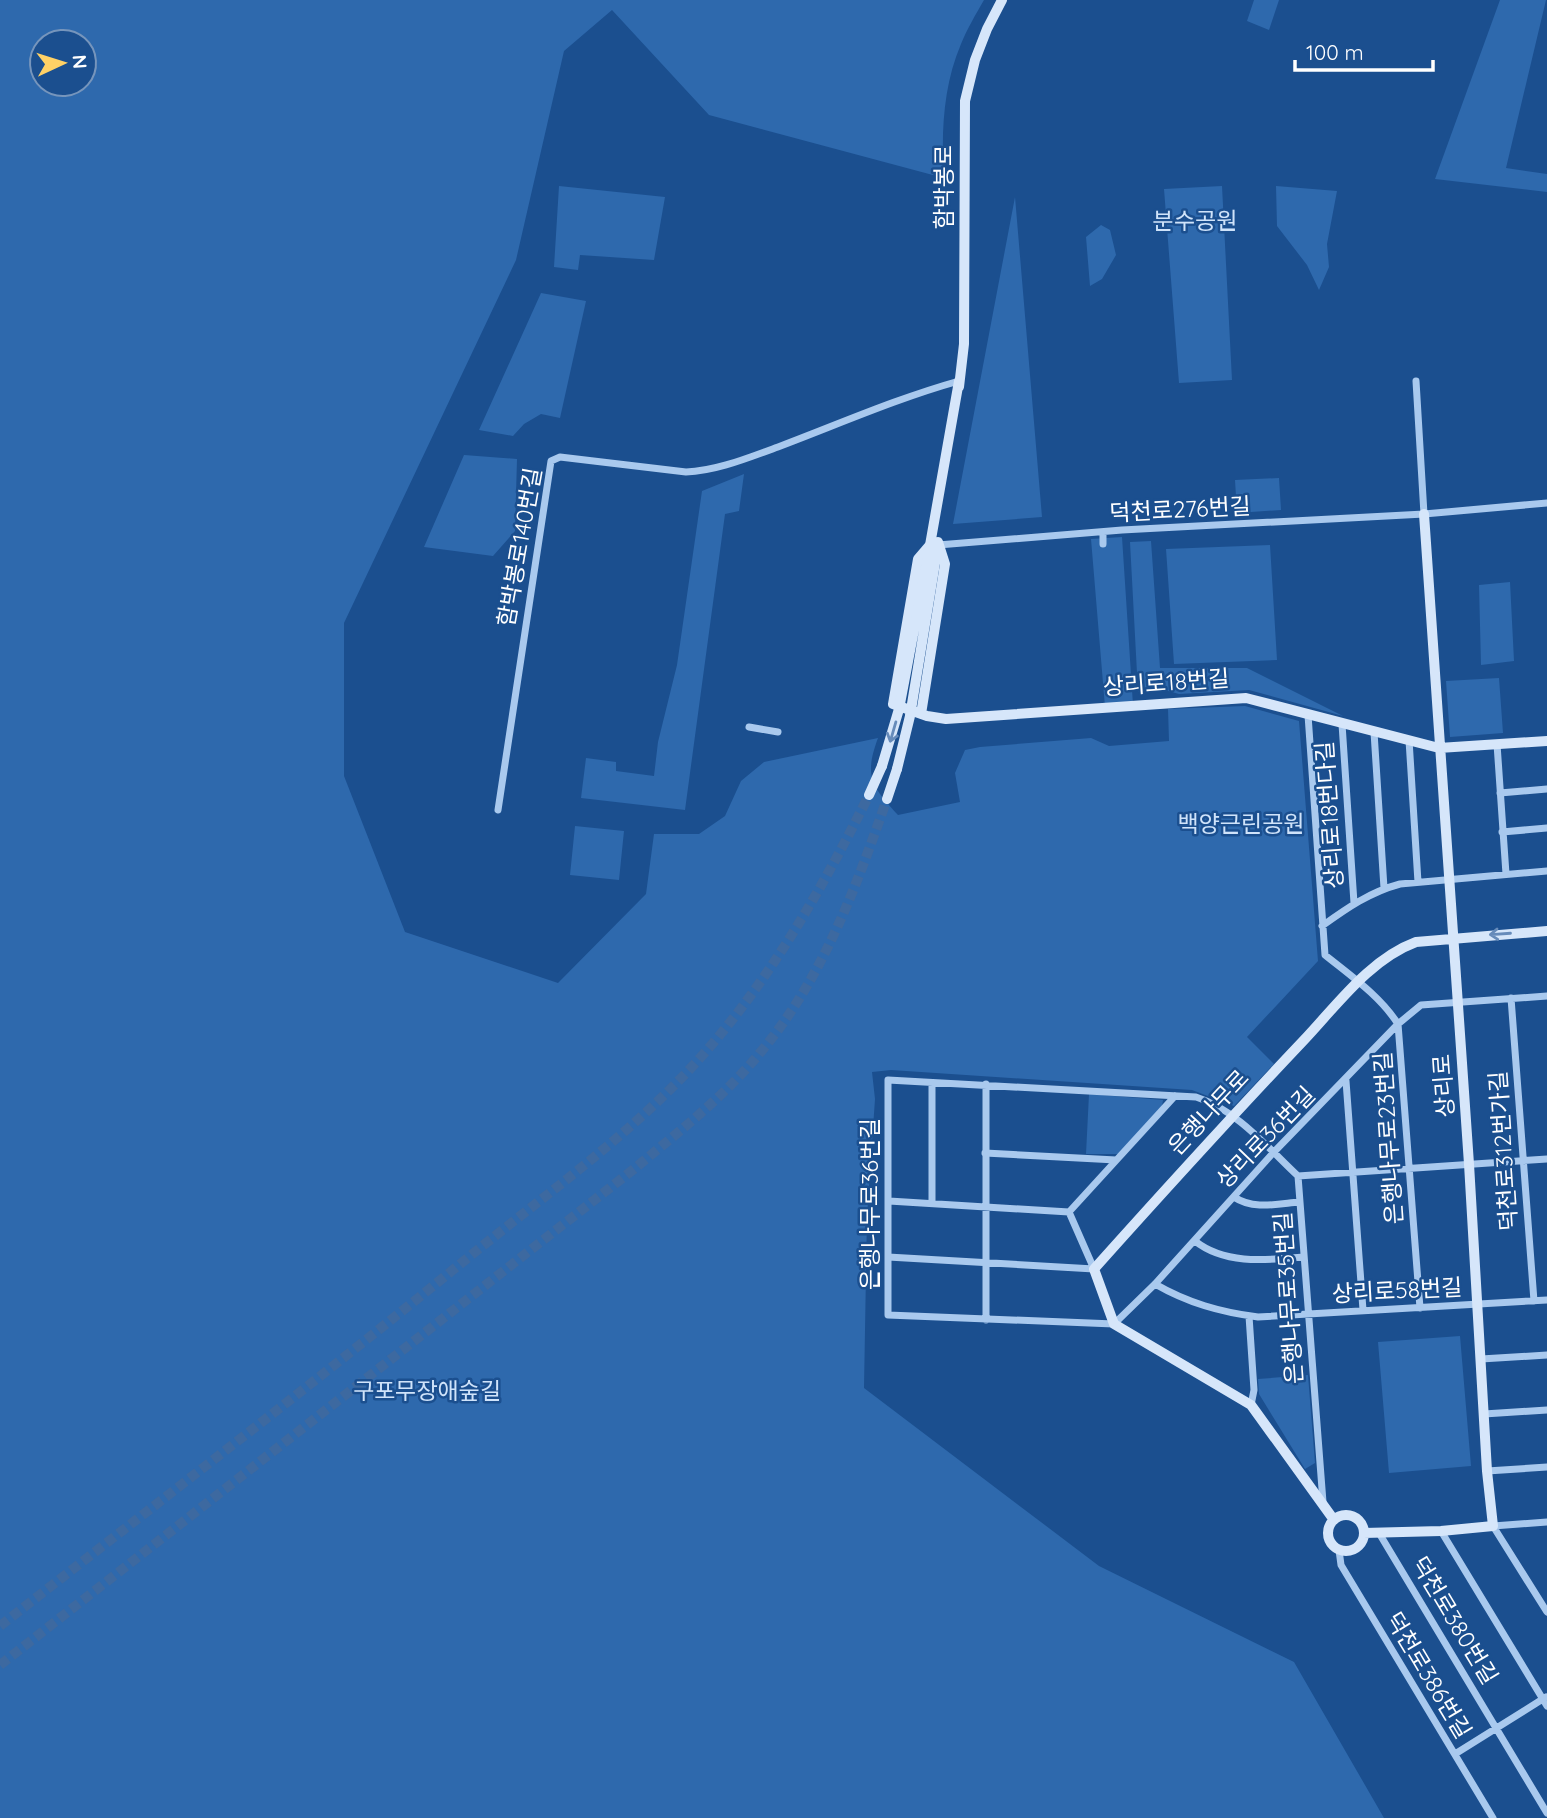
<svg xmlns="http://www.w3.org/2000/svg" width="1547" height="1818" viewBox="0 0 1547 1818" font-family="Quicksand,'Noto Sans KR',sans-serif">
<rect width="100%" height="100%" fill="#1b4f8f"/>
<!-- green -->
<path fill="#2e69ad" fill-rule="evenodd" d="M0,0h984c-8,14 -17,29 -23,44 -18,42 -20,90 -17,134l-235,-63 -97,-105 -48,41 -48,209 -172,363v153l61,156 153,51 88,-89 8,-60h45l26,-18 16,-35 23,-19 114,-24c-14,38 -7,48 20,77l62,-13 -5,-29 10,-23 15,-3 111,-9 18,8 60,-5 -1,-32 77,-3 54,15 19,240 -71,76 27,27 -40,42 -42,-16 -301,-20 -19,2 3,27 -8,117 -3,172 235,178 195,96 90,156h-1384zM42,42h42v42h-42z
M1254,0h25l-10,30 -22,-9z
M1500,0h46l-40,168 41,6v18l-112,-13z
M559,186l106,11 -11,63 -74,-5 -2,15 -24,-3z
M1222,186l10,194 -53,3 -15,-194z
M1276,186l61,5 -10,53 2,23 -10,23 -12,-25 -30,-39z
M1015,197l27,320 -89,7z
M1101,225l9,5 6,25 -14,24 -12,7 -4,-49z
M541,293l45,8 -26,117 -19,-4 -17,10 -11,12 -34,-6z
M464,455l53,4 -2,72 -22,25 -69,-9z
M744,474l-5,37 -14,3 -40,296 -104,-12 5,-40 30,4v9l38,5 4,-34 19,-77 25,-174z
M1279,478l2,32 -44,3 -2,-33z
M1122,537l11,168 -28,2 -14,-168z
M1151,541l9,127h87l96,48 -94,-26 -70,4 -18,-5 -23,3 -8,-150z
M1270,545l7,115 -103,4 -8,-115z
M1510,582l4,79 -33,4 -2,-80z
M1499,678l4,55 -53,4 -4,-56z
M575,826l49,5 -5,49 -49,-5z
M1089,1094l74,6 -1,6 -44,48h-32z
M1460,1336l11,130 -82,7 -11,-131z
M1308,1375l7,88 -10,6 -46,-75 -1,-15z"/>
<g fill="none" stroke-linecap="round" stroke-linejoin="round">
<!-- secondary-tunnel -->
<path stroke="#3d69a0" stroke-width="10" stroke-dasharray="10 5" stroke-linecap="butt" d="M0,1626c157,-123 316,-244 470,-370 74,-60 154,-117 219,-186 76,-81 131,-177 180,-275
M0,1665l634,-496c43,-36 89,-71 125,-115 63,-74 96,-164 128,-255"/>
<!-- street -->
<path stroke="#a9c9ee" stroke-width="7" d="M1416,381l8,133
M1103,532v12
M938,545l184,-15 302,-16 123,-11
M1308,715l17,240c26,21 55,41 73,69l22,284
M1342,724l12,179
M749,727l29,5
M1374,732l10,156
M1409,740l9,142
M1497,744l9,130
M1500,793l47,-4
M498,810l53,-349 9,-4 126,15c31,-1 64,-15 92,-25 61,-23 120,-49 181,-66
M1502,832l45,-4
M1322,926c25,-18 48,-34 78,-42l147,-13
M1511,998l23,303
M1346,1081l17,229
M932,1083v120
M985,1153l131,7
M1298,1176l249,-17
M1234,1197c19,13 43,7 65,5
M889,1201l180,11
M1069,1212l106,-116
M1195,1241c30,24 72,19 108,16
M888,1257l206,12 -25,-57
M1155,1284c33,19 65,28 103,33l289,-17
M1249,1316l5,74 -3,15
M986,1320v-236
M1481,1359l66,-4
M1484,1414l63,-4
M1487,1471l60,-4
M1323,1502l-25,-326c-31,-29 -61,-66 -102,-79l-308,-17v235l226,9 41,-40 118,-131 125,-129 23,-19 126,-9
M1547,1522l-54,4 54,86
M1441,1531l106,175
M1379,1533l168,280
M1339,1550l2,15 152,253
M1455,1754l91,-57"/>
<!-- secondary -->
<path stroke="#d6e6fa" stroke-width="10" d="M959,381l-29,164 -12,14 -25,145 34,12 19,3 300,-21 193,50 108,-7
M959,387l5,-43 1,-243 10,-41 12,-31 15,-29
M921,714l24,-150 -7,-22
M869,795l13,-29
M887,799l10,-30
M1328 1533a18 18 0 1 1 36 0a18 18 0 1 1-36 0Z
M1334,1520l-83,-115 -137,-81 -20,-55c69,-77 139,-154 210,-229 33,-35 66,-81 112,-98l131,-11
M1364,1533l77,-2 52,-5 -6,-55 -18,-307 -45,-650"/>
<!-- secondary-bridge -->
<path stroke="#d6e6fa" stroke-width="10" d="M882,766l17,-57 31,-164
M897,769l13,-53 28,-171"/>
</g>
<!-- one-way arrows -->
<defs><path id="oneway-shaft" d="M-6 0H5M1.5-3L5.5 0L1.5 3" fill="none" stroke-width="1.6" stroke-linecap="round" stroke-linejoin="round" transform="scale(1.75)"/></defs>
<g stroke="#668bba">
<use href="#oneway-shaft" transform="translate(893 732) rotate(106)"/>
<use href="#oneway-shaft" transform="translate(1500 934) rotate(176)"/>
</g>
<g text-anchor="middle" dominant-baseline="central" stroke-width="5" stroke-linejoin="round" paint-order="stroke">
<!-- street labels -->
<g font-size="23" fill="#fff" stroke="#1b4f8f">
<text transform="translate(943 187) rotate(-90)">함박봉로</text>
<text transform="translate(1180 509) rotate(-3)">덕천로276번길</text>
<text transform="translate(519 547) rotate(-80)">함박봉로140번길</text>
<text transform="translate(1166 682) rotate(-4)">상리로18번길</text>
<text transform="translate(1329 815) rotate(-94)">상리로18번다길</text>
<text transform="translate(1443 1086) rotate(-94)">상리로</text>
<text transform="translate(1208 1112) rotate(-47)">은행나무로</text>
<text transform="translate(1265 1137) rotate(-46)">상리로36번길</text>
<text transform="translate(1388 1138) rotate(-94)">은행나무로23번길</text>
<text transform="translate(1503 1151) rotate(-94)">덕천로312번가길</text>
<text transform="translate(869 1204) rotate(-90)">은행나무로36번길</text>
<text transform="translate(1397 1290) rotate(-3)">상리로58번길</text>
<text transform="translate(1288 1298) rotate(-94)">은행나무로35번길</text>
<text transform="translate(1455 1620) rotate(59)">덕천로380번길</text>
<text transform="translate(1429 1675) rotate(59)">덕천로386번길</text>
</g>
<!-- park labels -->
<g font-size="23" fill="#cfe3fa" stroke="#1b4f8f">
<text x="1195" y="220">분수공원</text>
<text x="1241" y="823">백양근린공원</text>
<text x="427" y="1390">구포무장애숲길</text>
</g>
</g>
<!-- north arrow -->
<g transform="translate(63 63) rotate(86)"><circle r="33" fill="#1b4f8f" stroke="#7695bc" stroke-width="2"/>
<path d="M0-5L12 26L0 18L-12 26Z" fill="#ffd166"/>
<text y="-10" font-size="19" font-weight="bold" text-anchor="middle" fill="#ffffff">N</text>
</g>
<!-- scale -->
<path d="M1295 60v10h138v-10" fill="none" stroke="#ffffff" stroke-width="3.5"/>
<text x="1306" y="60" font-size="21" fill="#ffffff" stroke="#1b4f8f" stroke-width="5" paint-order="stroke">100 m</text>
</svg>
